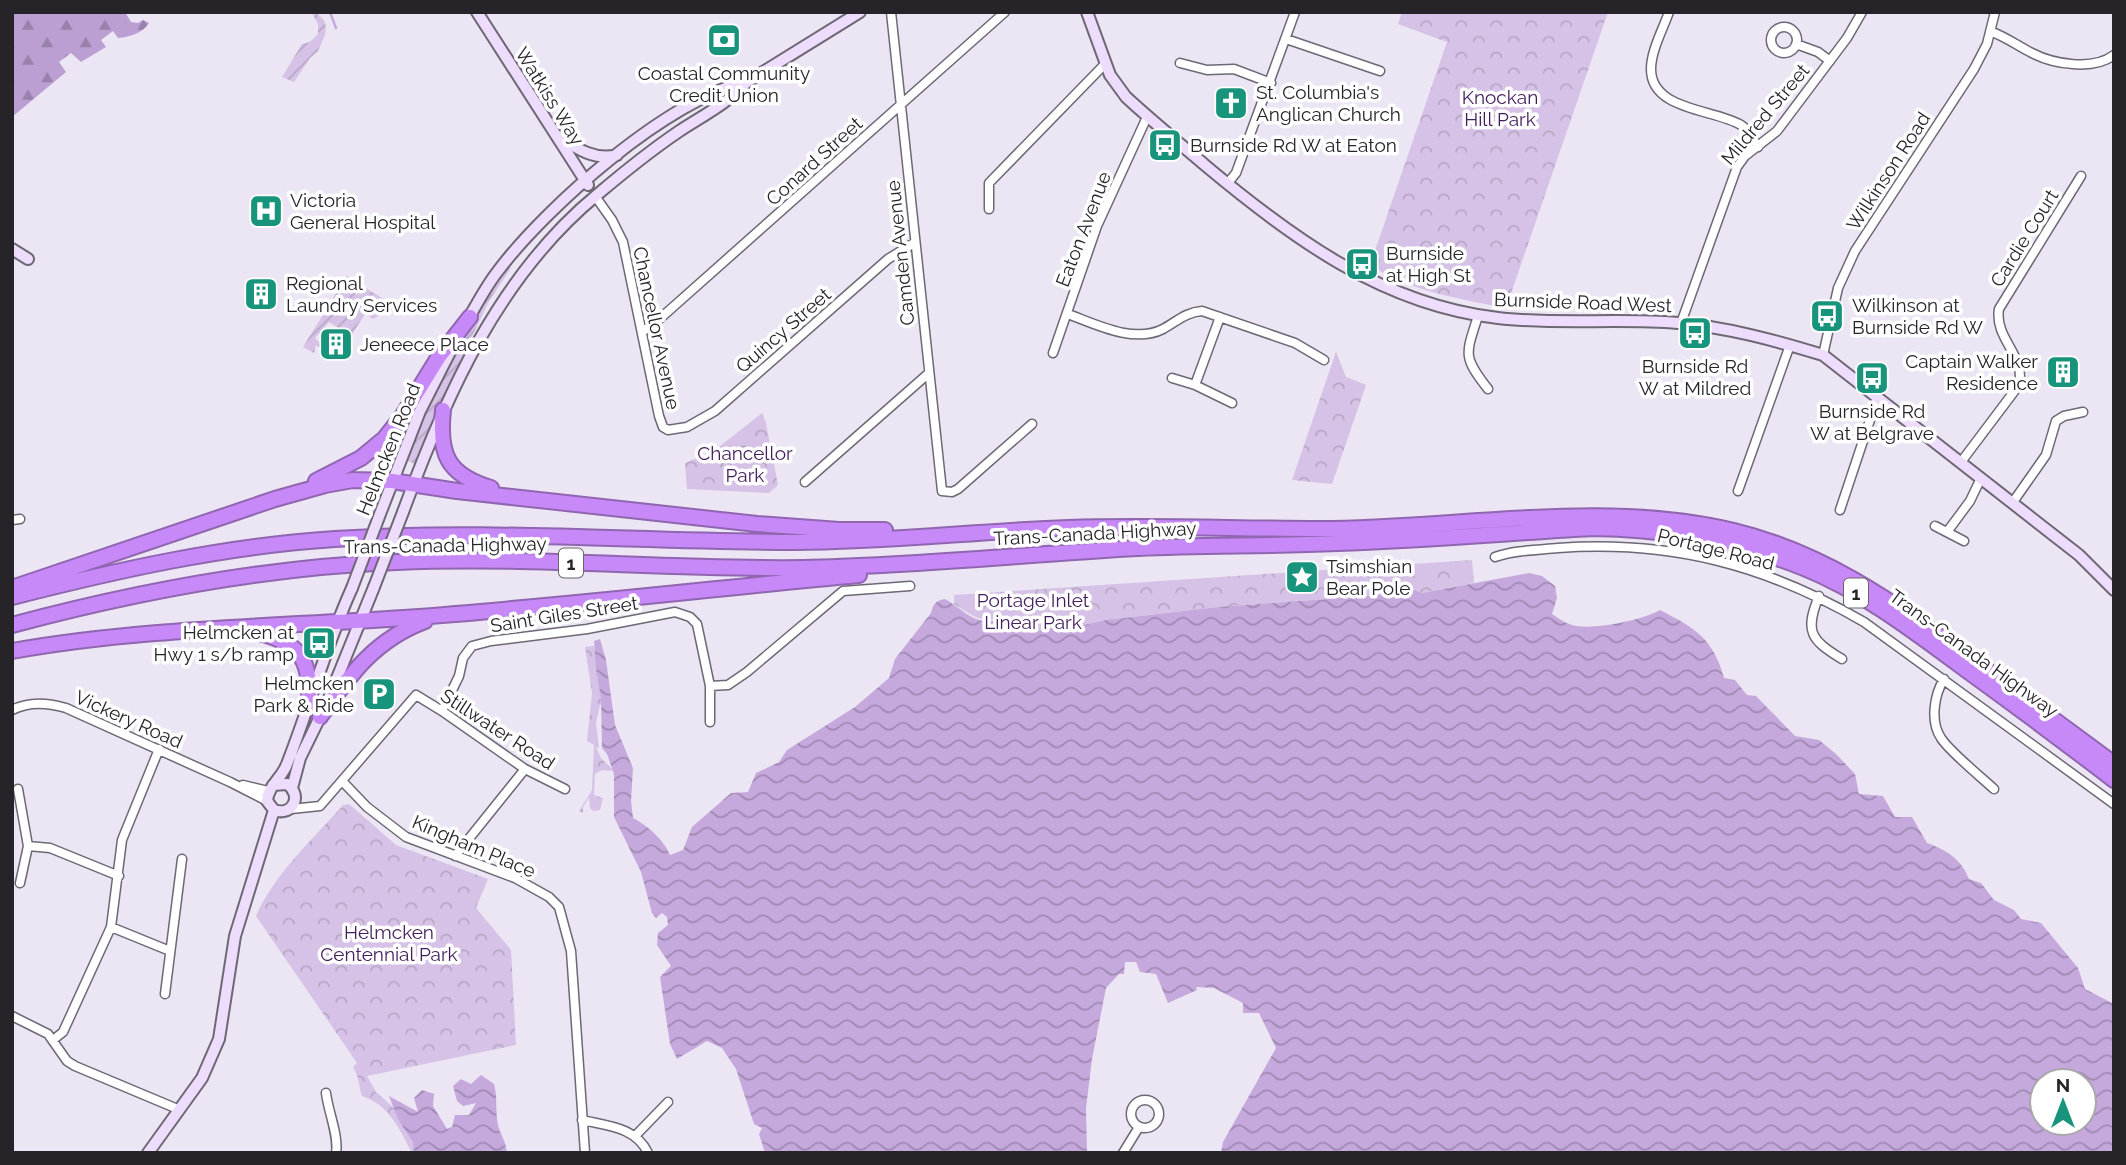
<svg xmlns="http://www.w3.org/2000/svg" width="2126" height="1165" viewBox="0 0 2126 1165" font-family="Raleway,sans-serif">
<defs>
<pattern id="forest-firs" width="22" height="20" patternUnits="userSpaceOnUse" patternTransform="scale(1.75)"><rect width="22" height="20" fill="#bb9fd3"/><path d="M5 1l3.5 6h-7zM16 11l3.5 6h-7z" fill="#9881ab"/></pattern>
<pattern id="park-crowns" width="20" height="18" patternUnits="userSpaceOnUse" patternTransform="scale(1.75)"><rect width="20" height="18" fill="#d5c2e6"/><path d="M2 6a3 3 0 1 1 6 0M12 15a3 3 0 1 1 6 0" fill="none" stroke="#b7a7c5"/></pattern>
<pattern id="garden-furrows" width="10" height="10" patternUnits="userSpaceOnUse" patternTransform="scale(1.75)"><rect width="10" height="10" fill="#d5c2e6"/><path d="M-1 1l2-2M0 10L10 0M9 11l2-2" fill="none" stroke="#b7a7c5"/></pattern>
<pattern id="water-waves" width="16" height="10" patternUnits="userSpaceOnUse" patternTransform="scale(1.75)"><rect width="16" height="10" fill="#c5a9dd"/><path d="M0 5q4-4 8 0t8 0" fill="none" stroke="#a089b3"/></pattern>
</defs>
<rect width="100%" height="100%" fill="#ece5f4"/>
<!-- forest -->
<path fill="url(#forest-firs)" d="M12,12h113l6,10 7,1 5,-3 6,3c-6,10 -20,14 -31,15l-5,-7 -12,9 5,7 -25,15 -10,-9 -12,9 7,10 -54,45z"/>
<!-- park -->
<path fill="url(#park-crowns)" d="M1402,12h206l-102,296c-46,-9 -96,-17 -136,-43l77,-223 -49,-18z
M1336,352l10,25 20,8 -34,99 -40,-4z
M762,413l4,10 12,62 -9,8 -82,-4 -2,-26 29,-12z
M1472,560l2,23 -52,10 -24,-10 -6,7 -12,5 -162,12 -112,13 -22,5 -40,4 -12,4 -14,-1 -10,-13c-30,2 -29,1 -54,-15v-9z
M594,646l12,57 -6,2 -4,18 3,25 -3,-1 5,11 13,13 -12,-1 -7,4 -1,21 9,3 -3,12 -7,1 -3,-3 -1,-11 -6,10v6l-4,-2 13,-21 2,-45 -7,-4 5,-48 -7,-46z
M349,804l47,41 92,34 -12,29 35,42 5,95 -149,31 9,16 18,16 26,45h-8c-13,-25 -22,-47 -50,-57 -4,-12 -2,-17 -9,-29l4,-4 -101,-147c19,-43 57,-77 87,-111z"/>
<!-- garden -->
<path fill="url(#garden-furrows)" d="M315,12l9,8 2,7 -1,8 -7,16 -8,7 -16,24 -12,-5 20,-33 8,-2 8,-8v-10l-6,-11z
M508,266l3,2 -22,33 -45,95 -29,68 -8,-3c26,-68 59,-135 101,-195z
M347,276l54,34 -18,3 -10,6 -8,-5 -14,22 -22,-14 -14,16 10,9 -1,3 -8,-5 -2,8 -11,-6z"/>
<!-- water -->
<path fill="url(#water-waves)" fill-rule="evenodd" d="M1529,573l13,3 13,10 2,12 -5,16c6,4 13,9 20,11 19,6 71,-5 88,-15 35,18 53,28 64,68l11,2 12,15 9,1 39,40 24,4 17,14 19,20 4,20 24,2 12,21h17l15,26c20,7 34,16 42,36l12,4 13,17 20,10 7,9 20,4 37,45 7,21 29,15v149h-893l2,-11 53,-94 -17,-35h-16v-10l-29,-15 -18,-1 1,3 -29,13 -12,-29 -16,-2 -4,-10h-11l-1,12h-5l-13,14 -14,71 -6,49 1,45h-322l-6,-19 3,-6 -8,-4 -18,-55 -14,-21 -15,-7 -30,18 -7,-15 -10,-67 11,-11 -14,-21 1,-12 10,-8 -1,-8 -5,-4 -6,5 -4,-5 -11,-41 -27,-55v-43l-7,-20 -5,-6 -1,-50 -5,-29 -2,-28 6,-2 6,21 9,65 18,43 -2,33 2,17c14,7 31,22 37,37l13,-5 9,-23 39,-34 17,-1 8,-19 23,-11 8,-12 68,-43 34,-29 6,-19 36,-46c2,-9 4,-12 14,-14 13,7 25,21 40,22 10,1 19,-3 29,1l4,10 14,1 12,-4 40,-4 22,-5 112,-13 162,-12 12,-5 6,-7 24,10zM2042,1081h42v42h-42z
M481,1075l13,9c4,14 1,27 4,41 2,9 8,16 9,28l-93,-2 -1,-9 -15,-23 -9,-23 29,16 -4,-14 8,-8 12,4 -1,12 14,23 5,-2 3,-12h14l7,-12 -13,3 -6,-5 -4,-15 8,-7 10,5z"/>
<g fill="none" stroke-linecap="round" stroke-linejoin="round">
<!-- stream -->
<path stroke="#c5a9dd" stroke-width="2.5" d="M330,12l6,16"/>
<!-- street casing -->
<g stroke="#6e6875" stroke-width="11">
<path id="street" d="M891,12l51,479 10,1 6,-3 74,-65
M1669,12c-6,17 -18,39 -18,57 0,42 64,40 90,56 8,5 12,14 17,22
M1771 40a13 13 0 1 1 26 0a13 13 0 1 1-26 0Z
M1992,32c14,5 26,14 40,21 21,11 61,18 82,2
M1286,39l94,32
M1796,44l22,8 12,9
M1180,63l27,7 27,-1 37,14
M1227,184l9,-11 59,-161
M595,196l17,24 11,22 36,174 4,11 5,3 19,-3 28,-16 173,-152 26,-16
M989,209v-26l116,-119
M1068,314c27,10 66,30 95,15 13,-7 23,-17 39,-18l93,32 29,17
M1478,316c-12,38 -16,40 10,73
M1681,323l56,-156 8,-11 32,-25 70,-93 15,-26
M642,332l13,-9 350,-311
M1053,353l44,-127 50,-109
M1823,355l15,-67 17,-37 119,-182 13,-25 8,-32
M1172,378l23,7 37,18
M1195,385l25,-68
M1961,462l58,-77c7,-30 -25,-46 -20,-76l82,-133
M805,482l124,-109
M1738,491l52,-146
M2013,502l33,-47 10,-34 8,-5 19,-4
M1840,510l38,-114
M12,520l8,-1
M1935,526l29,15
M1947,532l23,-31 11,-23
M1495,557c20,-7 42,-7 63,-9 113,-8 208,17 306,74l250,182
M1819,596c-15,36 -8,44 23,63
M1944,679c-10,16 -14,43 -3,59 8,13 40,39 53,51
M710,686l18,-1 19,-13 96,-81 67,-5
M12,710c18,-9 36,-7 54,-2l164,74 37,19
M442,711l17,-35 4,-18 9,-12 19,-5 96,-12 88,-17 15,5 7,7 13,62v36
M343,782l24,25 39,30 109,41 34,19 10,10 12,44 14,202
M243,785l25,6
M18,789l10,57 -8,37
M291,809l29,-3 96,-111 26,16 83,58 40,20
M28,846l22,2 69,28
M455,856l70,-87
M111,927l59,24
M165,994l17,-135
M12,1016l36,18 19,27 8,5 105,44
M53,1040l10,-8 48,-105 11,-87 37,-91
M326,1093c2,18 13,43 10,60
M1131 1114a14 14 0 1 1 28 0a14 14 0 1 1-28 0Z
M582,1120c26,6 54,7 66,33
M636,1135l32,-33
M1123,1153l16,-26"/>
</g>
<!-- secondary casing -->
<g stroke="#6e6875" stroke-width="14">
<path id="secondary" d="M477,12l111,173
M1087,12l23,63 16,22c26,24 53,46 80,69 86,72 177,139 292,152 60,7 120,0 180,5 49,4 99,18 145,32l256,200 35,35
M558,136c18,12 36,25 59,19
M12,249l16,10
M467,321c10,-17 19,-35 31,-50 48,-64 171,-173 249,-189
M403,512c43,-117 96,-237 195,-318 26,-22 52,-43 80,-62 24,-16 49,-28 69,-50l113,-70
M380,514l40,-103 31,-61
M329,698l45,-111
M273,785l14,-1c16,11 6,33 -13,26l-7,-9c1,-15 15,-23 20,-37 23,-58 39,-119 65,-176
M292,788l8,-30 22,-45
M148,1153l54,-75 17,-39 16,-103 39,-126"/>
</g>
<!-- highway casing -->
<g stroke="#8f66af" stroke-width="18">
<path id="highway" d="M443,410c-5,45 5,65 48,78
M316,481l45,-23 23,-19 19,-24 35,-57 32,-41
M12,588l263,-89 50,-14 28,-5 39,1 65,10 300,33 82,6h46
M12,597c106,-27 213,-51 323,-58 153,-10 306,3 460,3 91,0 182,-11 273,-14 84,-3 168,1 252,1 136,0 280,-30 414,2 94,23 162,74 239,129 47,35 94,69 141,104
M12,625c127,-34 254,-58 385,-63 135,-6 271,8 406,6 112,-2 223,-14 335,-20 66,-3 132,-2 199,-5 85,-3 170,-10 255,-15 73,1 143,12 212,40 57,23 107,61 157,98 51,37 102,75 153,114
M252,631c49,12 59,26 57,76
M12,651c129,-23 262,-24 392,-33 152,-11 303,-29 455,-43
M320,717c30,-42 54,-77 105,-96"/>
</g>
<!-- street -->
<use href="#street" stroke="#fff" stroke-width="8"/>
<!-- secondary -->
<use href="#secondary" stroke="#eedcfd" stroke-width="10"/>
<!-- highway -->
<use href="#highway" stroke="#c789f7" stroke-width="14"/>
<!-- secondary-bridge casing -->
<g stroke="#6e6875" stroke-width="14" stroke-linecap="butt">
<path id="secondary-bridge" d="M374,587l29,-75
M352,588l28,-74"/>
</g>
<!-- secondary-bridge -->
<use href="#secondary-bridge" stroke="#eedcfd" stroke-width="10"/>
</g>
<!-- icons -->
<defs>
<g id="bank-square" transform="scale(1.75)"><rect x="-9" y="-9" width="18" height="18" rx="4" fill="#17947b" stroke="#fff"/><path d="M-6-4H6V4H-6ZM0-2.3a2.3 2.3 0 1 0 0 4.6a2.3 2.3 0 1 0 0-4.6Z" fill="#fff"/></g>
<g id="church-square" transform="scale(1.75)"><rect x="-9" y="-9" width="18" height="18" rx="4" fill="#17947b" stroke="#fff"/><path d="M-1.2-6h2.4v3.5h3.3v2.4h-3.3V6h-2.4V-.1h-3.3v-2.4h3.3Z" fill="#fff"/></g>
<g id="bus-square" transform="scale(1.75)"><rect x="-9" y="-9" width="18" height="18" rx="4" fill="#17947b" stroke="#fff"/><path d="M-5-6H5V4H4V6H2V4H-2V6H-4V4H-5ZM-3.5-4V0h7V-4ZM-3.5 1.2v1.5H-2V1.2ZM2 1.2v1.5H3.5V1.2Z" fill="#fff"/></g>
<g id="hospital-square" transform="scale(1.75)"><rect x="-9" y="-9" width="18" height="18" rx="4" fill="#17947b" stroke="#fff"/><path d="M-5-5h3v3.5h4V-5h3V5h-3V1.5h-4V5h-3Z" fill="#fff"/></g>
<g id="building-square" transform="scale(1.75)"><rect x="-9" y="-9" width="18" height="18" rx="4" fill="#17947b" stroke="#fff"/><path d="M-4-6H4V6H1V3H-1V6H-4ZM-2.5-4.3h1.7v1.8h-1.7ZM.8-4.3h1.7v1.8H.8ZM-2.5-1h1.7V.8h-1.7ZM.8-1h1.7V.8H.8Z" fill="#fff"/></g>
<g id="sight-square" transform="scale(1.75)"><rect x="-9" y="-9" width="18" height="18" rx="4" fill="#17947b" stroke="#fff"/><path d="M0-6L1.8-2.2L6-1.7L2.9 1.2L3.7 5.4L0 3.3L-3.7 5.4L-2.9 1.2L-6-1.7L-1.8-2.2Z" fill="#fff"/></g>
<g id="parking-square" transform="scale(1.75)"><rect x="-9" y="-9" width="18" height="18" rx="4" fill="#17947b" stroke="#fff"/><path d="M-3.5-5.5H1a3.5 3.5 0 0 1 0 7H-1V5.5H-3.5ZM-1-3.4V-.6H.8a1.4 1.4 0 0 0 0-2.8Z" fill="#fff"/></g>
</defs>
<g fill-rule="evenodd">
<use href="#bank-square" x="724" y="40"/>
<use href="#church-square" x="1231" y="103"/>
<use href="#bus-square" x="1165" y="145"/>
<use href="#hospital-square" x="266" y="211"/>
<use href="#bus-square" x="1362" y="264"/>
<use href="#building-square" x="261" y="294"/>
<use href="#bus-square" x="1827" y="316"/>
<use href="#bus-square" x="1695" y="333"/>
<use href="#building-square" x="336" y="344"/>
<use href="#building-square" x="2063" y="372"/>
<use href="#bus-square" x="1872" y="378"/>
<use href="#sight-square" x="1302" y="577"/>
<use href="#bus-square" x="319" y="643"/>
<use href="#parking-square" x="379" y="694"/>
</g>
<g text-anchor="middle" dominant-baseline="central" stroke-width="7" stroke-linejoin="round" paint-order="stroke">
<!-- shield labels -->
<g fill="#fff" stroke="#686669" stroke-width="2">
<rect x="559" y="548.5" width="24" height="29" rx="5"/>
<rect x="1844" y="578.5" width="24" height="29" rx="5"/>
</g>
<g font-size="18" font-weight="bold" fill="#272429">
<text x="571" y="563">1</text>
<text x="1856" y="593">1</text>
</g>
<!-- poi labels -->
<g font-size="19" fill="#272429" stroke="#fff" text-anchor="start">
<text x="724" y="73" text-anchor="middle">Coastal Community<tspan x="724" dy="22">Credit Union</tspan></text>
<text x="1256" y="92">St. Columbia's<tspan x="1256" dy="22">Anglican Church</tspan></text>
<text x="1190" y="145">Burnside Rd W at Eaton</text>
<text x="290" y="200">Victoria<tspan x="290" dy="22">General Hospital</tspan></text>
<text x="1386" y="253">Burnside<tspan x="1386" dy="22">at High St</tspan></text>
<text x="286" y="283">Regional<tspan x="286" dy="22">Laundry Services</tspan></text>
<text x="1852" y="305">Wilkinson at<tspan x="1852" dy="22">Burnside Rd W</tspan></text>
<text x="360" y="344">Jeneece Place</text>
<text x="2038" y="361" text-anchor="end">Captain Walker<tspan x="2038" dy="22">Residence</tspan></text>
<text x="1695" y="366" text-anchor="middle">Burnside Rd<tspan x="1695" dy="22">W at Mildred</tspan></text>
<text x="1872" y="411" text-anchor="middle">Burnside Rd<tspan x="1872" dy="22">W at Belgrave</tspan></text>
<text x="1326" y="566">Tsimshian<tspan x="1326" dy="22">Bear Pole</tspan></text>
<text x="294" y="632" text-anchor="end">Helmcken at<tspan x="294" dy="22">Hwy 1 s/b ramp</tspan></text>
<text x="354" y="683" text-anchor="end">Helmcken<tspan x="354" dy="22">Park &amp; Ride</tspan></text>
</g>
<!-- street labels -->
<g font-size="19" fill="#272429" stroke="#fff">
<text transform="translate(550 96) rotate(58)">Watkiss Way</text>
<text transform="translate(1765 114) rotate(-50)">Mildred Street</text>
<text transform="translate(814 161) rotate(-42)">Conard Street</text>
<text transform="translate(1888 171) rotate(-57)">Wilkinson Road</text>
<text transform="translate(1083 229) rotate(-69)">Eaton Avenue</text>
<text transform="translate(2024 238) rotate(-58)">Cardie Court</text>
<text transform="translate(900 253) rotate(-96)">Camden Avenue</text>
<text transform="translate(1583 302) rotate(2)">Burnside Road West</text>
<text transform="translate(657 328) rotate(78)">Chancellor Avenue</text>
<text transform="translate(783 330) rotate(-41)">Quincy Street</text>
<text transform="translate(388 449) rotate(-68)">Helmcken Road</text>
<text transform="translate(1095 533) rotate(-3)">Trans-Canada Highway</text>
<text transform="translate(445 545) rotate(-1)">Trans-Canada Highway</text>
<text transform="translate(1716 549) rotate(14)">Portage Road</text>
<text transform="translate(564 614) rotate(-9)">Saint Giles Street</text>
<text transform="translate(1974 653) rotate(36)">Trans-Canada Highway</text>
<text transform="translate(129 719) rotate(24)">Vickery Road</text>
<text transform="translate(498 729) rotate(33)">Stillwater Road</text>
<text transform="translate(474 846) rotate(23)">Kingham Place</text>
</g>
<!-- park labels -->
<g font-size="19" fill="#421d5b" stroke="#fff">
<text x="1500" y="97">Knockan<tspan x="1500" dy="22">Hill Park</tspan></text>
<text x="745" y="453">Chancellor<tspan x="745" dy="22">Park</tspan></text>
<text x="1033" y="600">Portage Inlet<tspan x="1033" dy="22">Linear Park</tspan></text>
<text x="389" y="932">Helmcken<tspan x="389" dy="22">Centennial Park</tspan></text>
</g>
</g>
<!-- border -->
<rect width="2126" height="1165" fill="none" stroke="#272429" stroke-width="28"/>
<!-- north arrow -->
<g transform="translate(2063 1102)"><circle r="33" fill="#ffffff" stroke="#a9a7a9" stroke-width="2"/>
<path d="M0-5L12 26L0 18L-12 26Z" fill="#17947b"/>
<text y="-10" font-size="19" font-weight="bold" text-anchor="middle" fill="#272429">N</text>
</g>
</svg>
